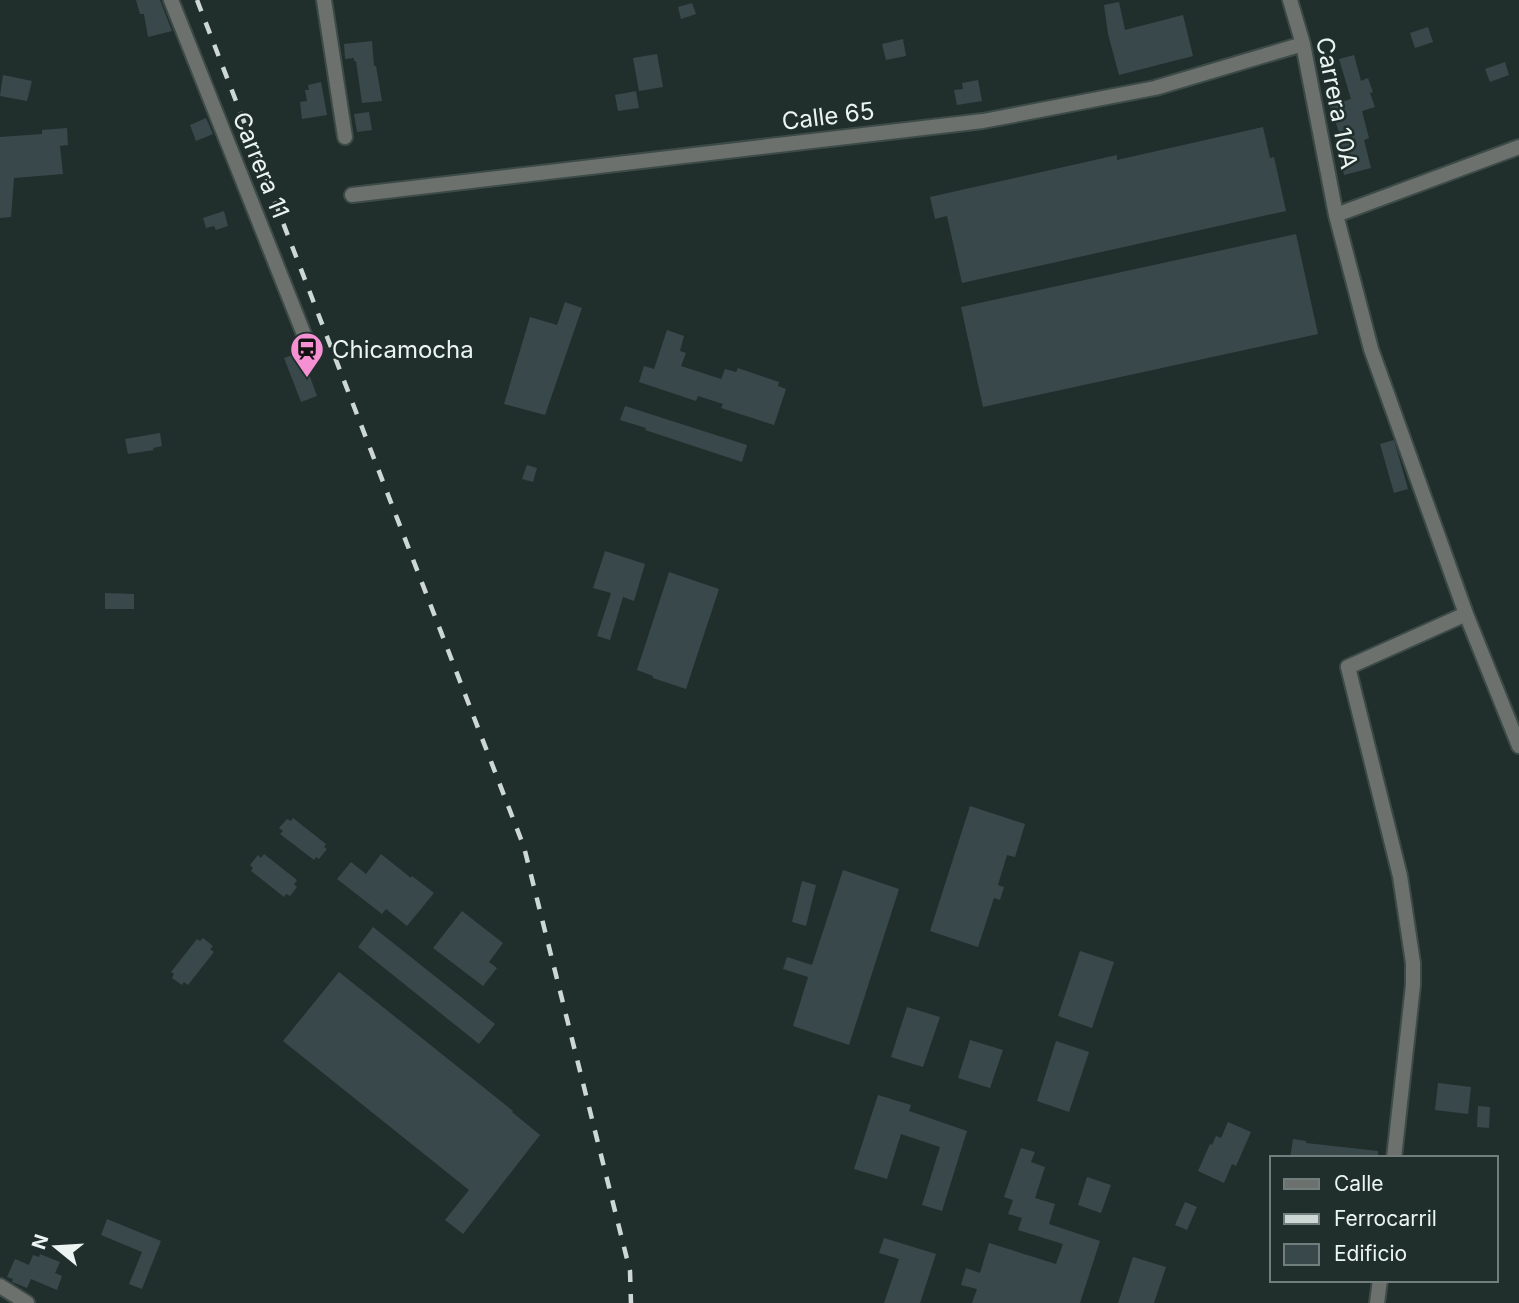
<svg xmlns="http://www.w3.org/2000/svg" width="1519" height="1303" viewBox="0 0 1519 1303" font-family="Inter,sans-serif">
<rect width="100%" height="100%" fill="#212f2c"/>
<!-- building -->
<path fill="#39484b" d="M136,0h24l12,31 -24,6 -4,-23h-4z
M1119,2l6,28 58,-15 10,41 -74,19 -11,-41 -4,-29z
M692,3l4,11 -15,5 -3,-12z
M1428,27l5,15 -18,6 -5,-15z
M903,39l3,17 -20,4 -4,-16z
M372,41l2,25h2l6,35 -20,2 -6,-42h-2v-3l-9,1 -1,-15z
M657,54l6,33 -24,4 -6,-33z
M1354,55l7,26 7,-3 5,14 -3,1 5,14 -13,4 7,27 -5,2 7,28 -27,7 -10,-42 5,-1 -9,-26 21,-7 -12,-40z
M1505,62l4,13 -19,7 -5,-13z
M3,75l29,6 -5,20 -27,-5z
M978,80l4,21 -25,4 -3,-15 9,-1 -1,-6z
M321,82l6,33 -25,4 -2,-17 7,-1 -2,-11h4l-1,-5z
M636,91l3,17 -21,3 -3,-16z
M369,112l3,18 -15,2 -3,-18z
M206,118l7,16 -17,7 -6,-16z
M1263,127l7,31 4,-1 12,54 -324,72 -15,-67 -12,3 -5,-22 187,-42v5z
M67,128l1,17 -8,1 3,28 -49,4 -3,39 -11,1v-81l42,-3v-4z
M224,211l4,15 -12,4 -2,-4 -8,2 -3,-10z
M1296,234l22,100 -335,73 -22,-100z
M565,302l17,6 -37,107 -41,-11 26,-87 27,8z
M667,330l17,6 -4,15 6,2 -5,13 40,13 4,-10 11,3 2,-4 41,14 -1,4 8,3 -12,36 -53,-17 2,-4 -25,-8 -2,5 -57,-19 5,-16 10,3z
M301,352l16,44 -16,6 -17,-44z
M625,406l122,39 -5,17 -97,-32 1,-2 -26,-8z
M160,433l2,13 -9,2 1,2 -26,4 -3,-15z
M1394,440l14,49 -14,4 -14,-49z
M527,465l10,3 -4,14 -11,-3z
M605,551l40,13 -11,37 -11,-4 -13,43 -13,-4 14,-43 -18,-5z
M669,572l50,17 -33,100 -33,-11v-2l-16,-6z
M105,593l29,1v15h-29z
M970,806l55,18 -10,33 -8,-2 -9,30 6,2 -4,13 -6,-2 -16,49 -48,-16z
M293,818l33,26 -2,3 3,2 -8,10 -3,-2 -2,3 -34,-26 3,-3 -4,-3 8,-9 4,2z
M264,854l33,26 -3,4 3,3 -7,9 -4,-2 -2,3 -33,-26 2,-3 -3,-3 8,-10 3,3z
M381,854l30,24 1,-2 22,17 -27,33 -21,-17 -4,5 -45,-35 14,-17 15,12z
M843,870l56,19 -50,156 -56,-19 15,-49 -25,-8 4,-12 25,8z
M802,881l14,4 -10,41 -14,-4z
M462,911l41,32 -14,19 8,6 -14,18 -50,-38z
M373,927l122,97 -16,20 -121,-97z
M203,938l10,8 -3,3 4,3 -26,33 -4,-3 -2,3 -10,-7 2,-4 -3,-2 26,-33 3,2z
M1080,951l34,11 -22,66 -34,-12z
M339,972l174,139 -1,1 28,23 -77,99 -18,-14 24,-30 -186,-149z
M907,1007l33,10 -17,50 -32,-10z
M970,1040l33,10 -13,38 -32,-10z
M1056,1041l33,11 -20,60 -32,-11z
M1438,1083l33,4 -3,27 -33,-4z
M878,1095l33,10 -2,6 58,20 -25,80 -20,-6 18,-58 -39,-13 -14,45 -33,-10z
M1478,1106l12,1 -1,21 -12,-1z
M1228,1122l23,10 -15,34 -4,-2 -8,19 -26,-12 12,-27 2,1 4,-9 5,2z
M1293,1139l13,2v2l72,8v7h-88z
M1021,1148l14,4 -4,10 14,5 -10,31 20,6 -6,20 51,17 -20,62h-108l5,-14 -16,-4 5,-17 14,5 9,-30 67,21 7,-20 -45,-14 4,-12 -14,-4 5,-14 -9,-3z
M1087,1177l24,8 -10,28 -23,-8z
M1185,1202l12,5 -10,23 -12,-5z
M107,1219l54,22 -19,48 -13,-5 13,-32 -41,-17z
M884,1238l52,16 -16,49h-36l15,-44 -20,-6z
M40,1254l20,8 -5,11 7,3 -5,14 -26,-11 -4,9 -15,-6 1,-3 -6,-2 8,-18 14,6 4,-10 6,2z
M1133,1257l33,10 -12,36h-36z"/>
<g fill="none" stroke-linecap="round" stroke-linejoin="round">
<!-- street casing -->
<g stroke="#3d4b48" stroke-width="18">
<path id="street" d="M171,0l138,347
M324,0l21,137
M1290,0l13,44 33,171 35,134 95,265 53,132
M352,195l631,-74 172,-33 148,-44
M1336,215l183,-68
M1394,1158l19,-173v-22l-13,-87 -52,-209 118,-53
M0,1286l27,17
M1377,1303l3,-23"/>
</g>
<!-- street -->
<use href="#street" stroke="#6d716d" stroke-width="14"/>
<!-- rail -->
<path stroke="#cdd7d4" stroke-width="4.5" stroke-dasharray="12 12" stroke-linecap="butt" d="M197,0l327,847 106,424 1,32"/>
</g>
<!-- icons -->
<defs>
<g id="station-pin" transform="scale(1.75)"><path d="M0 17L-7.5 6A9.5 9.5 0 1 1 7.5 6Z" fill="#f591d3" stroke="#212f2c"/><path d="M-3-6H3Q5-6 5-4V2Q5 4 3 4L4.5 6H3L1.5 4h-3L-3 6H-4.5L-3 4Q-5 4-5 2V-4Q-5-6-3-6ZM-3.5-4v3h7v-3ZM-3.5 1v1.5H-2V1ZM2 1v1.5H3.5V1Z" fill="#111"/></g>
</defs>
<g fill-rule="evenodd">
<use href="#station-pin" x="307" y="349"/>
</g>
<g text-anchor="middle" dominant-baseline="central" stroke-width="5" stroke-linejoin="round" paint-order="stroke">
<!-- street labels -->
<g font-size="24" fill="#ebf4f1" stroke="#212f2c">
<text transform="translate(1337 103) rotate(79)">Carrera 10A</text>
<text transform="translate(828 116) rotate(-7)">Calle 65</text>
<text transform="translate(261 165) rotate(68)">Carrera 11</text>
</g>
<!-- poi labels -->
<g font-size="24" fill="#ebf4f1" stroke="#212f2c" text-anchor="start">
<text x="332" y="349">Chicamocha</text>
</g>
</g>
<!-- legend -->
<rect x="1270" y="1156" width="228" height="126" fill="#212f2c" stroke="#727e7b" stroke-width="2"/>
<rect x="1284" y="1179" width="35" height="10" fill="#6d716d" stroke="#727e7b" stroke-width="2"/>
<text x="1334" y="1191" font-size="21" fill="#ebf4f1">Calle</text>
<rect x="1284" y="1214" width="35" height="10" fill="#cdd7d4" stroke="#727e7b" stroke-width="2"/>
<text x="1334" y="1226" font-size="21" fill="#ebf4f1">Ferrocarril</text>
<rect x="1284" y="1244" width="35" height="21" fill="#39484b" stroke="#727e7b" stroke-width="2"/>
<text x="1334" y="1261" font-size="21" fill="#ebf4f1">Edificio</text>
<!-- north arrow -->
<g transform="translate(56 1247) rotate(288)" stroke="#212f2c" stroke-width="5" paint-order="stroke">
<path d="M0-5L12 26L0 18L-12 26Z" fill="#ebf4f1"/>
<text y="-10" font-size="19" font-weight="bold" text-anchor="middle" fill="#ebf4f1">N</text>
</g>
</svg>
